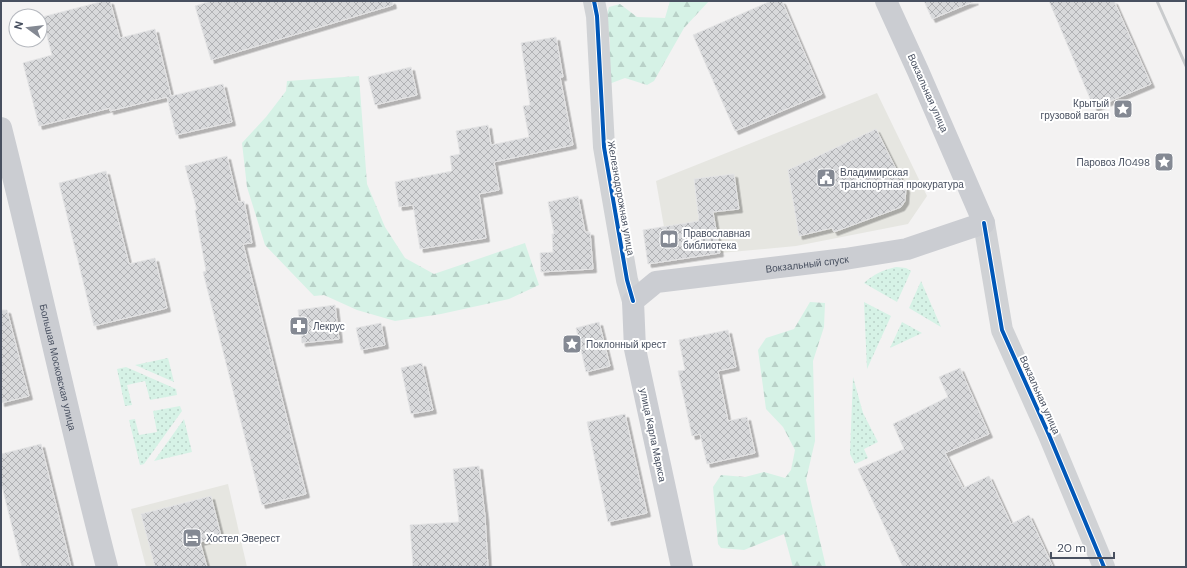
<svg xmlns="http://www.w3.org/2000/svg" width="1187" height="568" viewBox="0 0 1187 568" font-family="'DM Sans',sans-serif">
<defs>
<pattern id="grass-dots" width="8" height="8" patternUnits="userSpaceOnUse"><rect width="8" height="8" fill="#d6f2e6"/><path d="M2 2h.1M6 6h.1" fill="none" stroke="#b9d1c8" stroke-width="1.8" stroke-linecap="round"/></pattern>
<pattern id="forest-firs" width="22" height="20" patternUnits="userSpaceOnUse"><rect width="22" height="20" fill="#d6f2e6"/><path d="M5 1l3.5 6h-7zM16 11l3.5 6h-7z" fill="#b9d1c8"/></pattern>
<pattern id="building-cross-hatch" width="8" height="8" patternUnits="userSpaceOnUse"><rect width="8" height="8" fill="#d8d9db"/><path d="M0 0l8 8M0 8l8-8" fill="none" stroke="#b1b2b5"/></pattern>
<filter id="shadow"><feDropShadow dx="3.5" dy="3.5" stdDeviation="0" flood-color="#0004"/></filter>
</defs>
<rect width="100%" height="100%" fill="#f3f2f2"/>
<!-- commercial -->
<path fill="#e6e6e1" d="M877,93l50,103 -19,28 -112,22 -76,7 -6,-34 -50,8 -8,-46z
M228,484l19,83h-101l-15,-58z"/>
<!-- grass -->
<path fill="url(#grass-dots)" d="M896,267l10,1 5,3 -14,31 -33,-19c10,-9 19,-13 32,-16z
M921,281l20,46 -32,-19z
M864,302l27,14 -24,53z
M902,322l20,11 -32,15z
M168,358l6,24 -39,-17z
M126,367l50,22 1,6 -27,5 -5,-19 -18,4 5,20 -7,1 -8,-37z
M853,377l10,36 15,29 -14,7 4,9 -13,6 -5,-10z
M180,406l2,5 -38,53 -4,1 -11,-45 6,-1 4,16 18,-3 -4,-21z
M184,419l8,33 -38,9z"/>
<!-- forest -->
<path fill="url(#forest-firs)" d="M670,1h39l-25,27 -30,53 -7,4 -22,-7 -16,6 1,-43 -4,-24 3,-10 11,-3 17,13 28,1z
M359,76l8,108 18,43 20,31 29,16 91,-31 14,42 -30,14 -68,15 -46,7 -38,-11 -33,-15 -10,1 -49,-51 -18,-58 -5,-44 24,-26 20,-26 1,-10z
M810,302l15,1 -1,24 -11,34 2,80 -9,39 20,87h-33l-9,-33 -40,16 -23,-2 -3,-4 -5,-57 8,-12 24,2 19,-5 21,6 6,-8 4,-20 -12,-23 -17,-18 -8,-59 8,-12 28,-9z"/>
<!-- building -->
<path fill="url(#building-cross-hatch)" stroke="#e4e4e5" filter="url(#shadow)" d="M104,1h6l10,37 35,-9 16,67 52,-12 9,38 -56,13 -9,-38 -57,14v-3l-71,18 -16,-63 29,-8 -10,-38z
M211,1h181l1,4 -182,55 -16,-54z
M771,1h11l40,93 -87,37 -42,-96z
M924,1h51l-43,18z
M1049,1h65l37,83 -57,24z
M556,37l7,40h-3l13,68 -79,17 5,28 -20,4 7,44 -66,11 -7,-44 -14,2 -4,-25 57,-11 -2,-15 10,-2 -4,-23 32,-6 3,20 38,-8 -6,-31 7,-1 -9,-62z
M411,67l6,28 -42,10 -7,-28z
M876,129l30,60 -1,12 -4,6 -5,2 -62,23 -2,-4 -33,8 -11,-66z
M227,156l11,46 6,-1 8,42 -9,1 63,250 -44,11 -59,-233 3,-1 -11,-61h2l-12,-44z
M106,171l23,93 26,-6 12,50 -73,18 -35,-143z
M734,174l5,35 -26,3 7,41 -72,11 -5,-34 56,-9 -5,-42z
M578,196l7,36h5l3,37 -52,3 -1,-19 13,-1 -1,-18h2l-6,-32z
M335,305l4,34 -37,4 -4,-33z
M1,310h6l22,86 -28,7z
M599,322l11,44 -24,6 -10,-44z
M381,323l4,22 -24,5 -5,-22z
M728,330l8,37 -18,4 10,50 19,-4 8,36 -48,11 -7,-30 -8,2 -14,-65 7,-1 -6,-30z
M422,363l11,47 -22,4 -10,-46z
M960,368l29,66 -44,19 18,35 26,-12 22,48 18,-9 24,52h-150l-45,-98 46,-20 -11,-25 55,-27 -9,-20z
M625,414l22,99 -39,9 -21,-100z
M41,444l17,69 13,54h-49l-21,-85v-28z
M479,466l6,50 3,51h-75l-3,-42 49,-3 -6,-53z
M211,496l10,40 -21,6 7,25h-52l-14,-53z"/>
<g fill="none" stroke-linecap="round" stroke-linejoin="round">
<!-- minor -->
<path stroke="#d0d2d5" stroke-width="22" d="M594,1l3,15 7,131 23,133 6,21
M984,223l18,107 47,105 55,132"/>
<!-- major -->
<g stroke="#cbcdd2" stroke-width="22">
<path id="s1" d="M1,128c37,146 68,293 106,439"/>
<path id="s2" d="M682,567l-47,-218 -2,-48 23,-19 189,-23 62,-10 77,-26 -66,-152 -32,-70"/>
</g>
<!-- rail -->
<path stroke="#c9cbcd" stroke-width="3" d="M1157,1l29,65"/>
<!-- cycleway casing -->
<g stroke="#fff" stroke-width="6">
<path id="cycleway" d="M594,1l3,15 7,131 23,133 6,21
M984,223l18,107 47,105 55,132"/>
</g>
<!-- cycleway -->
<use href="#cycleway" stroke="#0057b8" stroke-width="4"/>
</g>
<!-- icons -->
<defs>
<g id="sight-square" transform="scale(1)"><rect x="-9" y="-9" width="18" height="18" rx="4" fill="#848993" stroke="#fff"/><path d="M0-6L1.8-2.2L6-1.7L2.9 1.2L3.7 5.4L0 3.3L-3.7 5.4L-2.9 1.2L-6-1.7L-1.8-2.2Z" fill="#fff"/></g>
<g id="civic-square" transform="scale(1)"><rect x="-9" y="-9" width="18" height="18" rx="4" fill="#848993" stroke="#fff"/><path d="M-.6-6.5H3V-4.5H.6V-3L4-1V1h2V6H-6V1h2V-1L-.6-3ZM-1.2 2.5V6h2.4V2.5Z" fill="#fff"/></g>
<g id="library-square" transform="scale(1)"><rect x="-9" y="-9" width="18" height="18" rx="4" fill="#848993" stroke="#fff"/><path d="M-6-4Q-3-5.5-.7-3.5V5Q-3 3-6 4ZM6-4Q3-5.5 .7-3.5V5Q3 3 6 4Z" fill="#fff"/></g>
<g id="pharmacy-square" transform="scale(1)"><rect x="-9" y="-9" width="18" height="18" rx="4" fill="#848993" stroke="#fff"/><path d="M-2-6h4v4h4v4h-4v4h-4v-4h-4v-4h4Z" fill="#fff"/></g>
<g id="hotel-square" transform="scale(1)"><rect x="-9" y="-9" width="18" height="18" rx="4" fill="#848993" stroke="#fff"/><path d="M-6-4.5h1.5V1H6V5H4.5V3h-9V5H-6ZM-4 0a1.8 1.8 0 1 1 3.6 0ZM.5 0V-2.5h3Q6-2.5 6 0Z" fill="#fff"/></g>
</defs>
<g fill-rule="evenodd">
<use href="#sight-square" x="1123" y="109"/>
<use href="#sight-square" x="1164" y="162"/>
<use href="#civic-square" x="826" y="178"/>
<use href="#library-square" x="669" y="239"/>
<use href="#pharmacy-square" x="299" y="326"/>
<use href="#sight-square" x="572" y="344"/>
<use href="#hotel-square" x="192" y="538"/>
</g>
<g text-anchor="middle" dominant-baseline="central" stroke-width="4" stroke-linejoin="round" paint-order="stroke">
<!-- street labels -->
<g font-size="10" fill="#485060" stroke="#fff">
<text transform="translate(928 93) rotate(66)">Вокзальная улица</text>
<text transform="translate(621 198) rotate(80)">Железнодорожная улица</text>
<text stroke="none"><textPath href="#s2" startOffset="453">Вокзальный спуск</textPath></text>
<text stroke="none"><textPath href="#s1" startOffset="246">Большая Московская улица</textPath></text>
<text transform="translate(1040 395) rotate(66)">Вокзальная улица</text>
<text transform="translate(653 435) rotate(78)">улица Карла Маркса</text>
</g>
<!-- poi labels -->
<g font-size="10" fill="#485060" stroke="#fff" text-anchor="start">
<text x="1109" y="103" text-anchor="end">Крытый<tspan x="1109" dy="12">грузовой вагон</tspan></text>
<text x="1150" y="162" text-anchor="end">Паровоз Л0498</text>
<text x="840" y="172">Владимирская<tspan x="840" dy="12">транспортная прокуратура</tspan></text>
<text x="683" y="233">Православная<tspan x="683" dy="12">библиотека</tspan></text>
<text x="313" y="326">Лекрус</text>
<text x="586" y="344">Поклонный крест</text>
<text x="206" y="538">Хостел Эверест</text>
</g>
</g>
<!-- border -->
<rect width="1187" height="568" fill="none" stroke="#485060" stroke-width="4"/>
<!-- north arrow -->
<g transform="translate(28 28) rotate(285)"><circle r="19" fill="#ffffff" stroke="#b6b9bf"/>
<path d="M0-3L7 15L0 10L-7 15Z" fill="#848993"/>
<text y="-6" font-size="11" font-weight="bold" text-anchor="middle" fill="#485060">N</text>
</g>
<!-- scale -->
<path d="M1051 552v6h63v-6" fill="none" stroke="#485060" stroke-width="2"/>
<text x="1057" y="552" font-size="12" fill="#485060" stroke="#ffffff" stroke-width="3" paint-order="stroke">20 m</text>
</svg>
